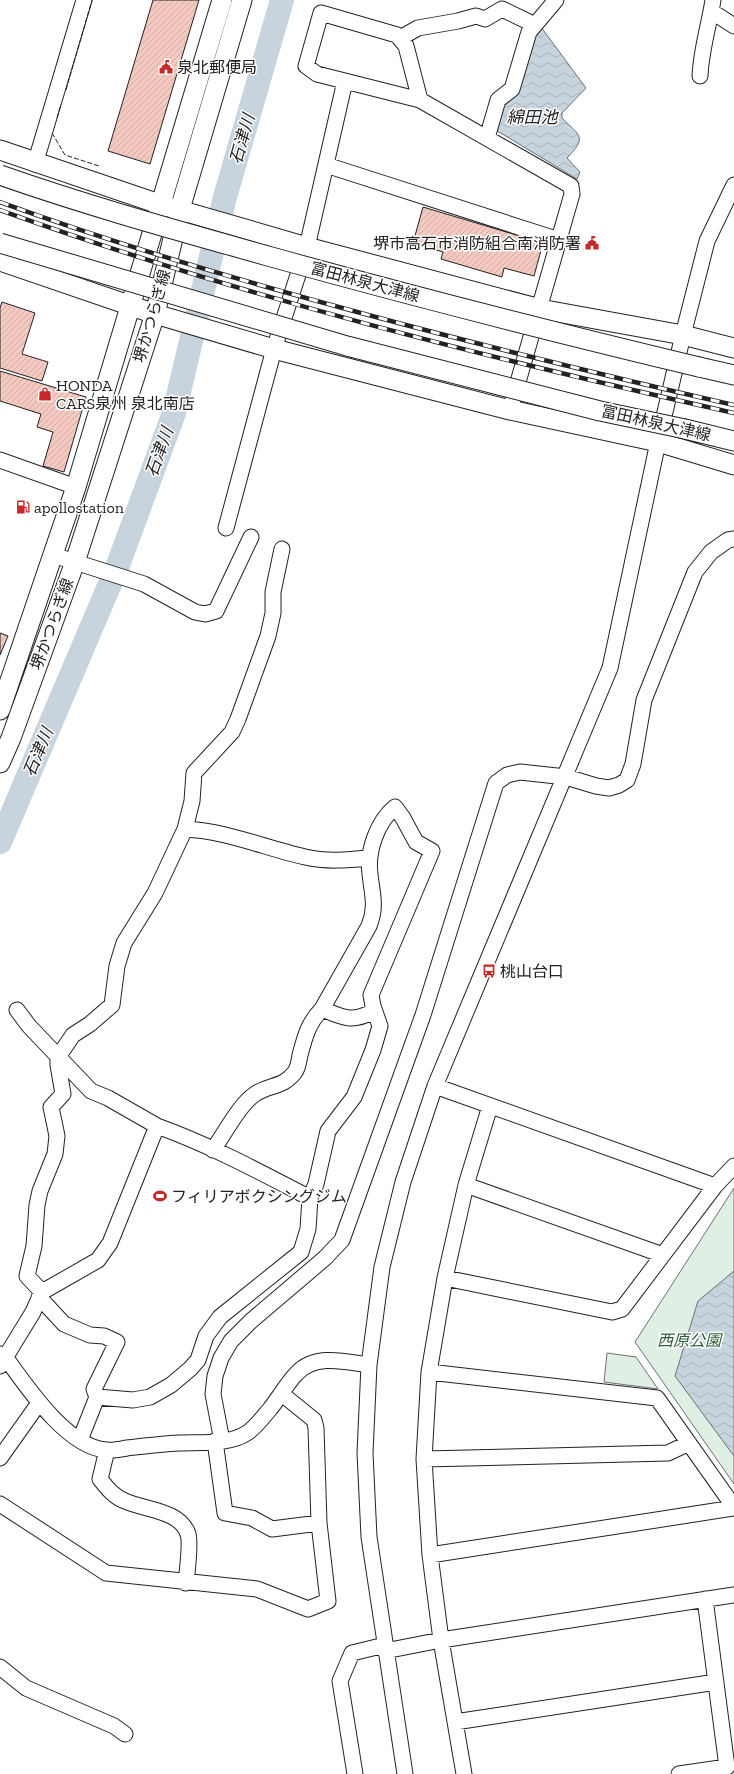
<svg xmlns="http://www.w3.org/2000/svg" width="734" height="1774" viewBox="0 0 734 1774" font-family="'Zilla Slab','Noto Sans JP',serif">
<defs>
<pattern id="water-waves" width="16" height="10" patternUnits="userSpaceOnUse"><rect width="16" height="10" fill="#c7d3dd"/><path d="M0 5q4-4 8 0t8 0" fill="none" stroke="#abb5bd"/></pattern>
<pattern id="building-hatch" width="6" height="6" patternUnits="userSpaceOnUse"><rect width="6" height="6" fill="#f3c9c0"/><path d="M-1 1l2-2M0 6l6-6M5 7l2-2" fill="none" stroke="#d0aca5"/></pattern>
</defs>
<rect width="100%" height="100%" fill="#fff"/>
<!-- park -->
<path fill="#e0efe3" stroke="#6f6f6f" d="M734,1188v296l-99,-142z
M607,1353l29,4 22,32 -54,-7z"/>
<!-- water -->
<path fill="url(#water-waves)" stroke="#6f6f6f" d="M541,27l45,61 -24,25v5c19,19 25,19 5,40l13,14 -3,7 -83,-50 40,-97z
M734,1271v185l-59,-80 23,-75z"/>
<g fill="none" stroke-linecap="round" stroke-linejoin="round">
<!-- river -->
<path stroke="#c7d3dd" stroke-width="24" d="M0,842l118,-277 56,-152 51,-216 57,-197"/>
</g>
<!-- building -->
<path fill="url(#building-hatch)" stroke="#222" d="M153,0h46l-49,164 -42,-13z
M423,207l120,36 -9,33 -30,-8 -2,9 -61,-18 2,-7 -30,-9z
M2,302l33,11 -13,41 26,8 -6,19 -42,-13v-60z
M0,371l86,26 -22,75 -21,-6 10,-34 -16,-5 4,-13 -41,-13z
M0,633l8,3 -8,19z"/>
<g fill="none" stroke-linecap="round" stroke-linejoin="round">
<!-- minor casing -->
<g stroke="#222" stroke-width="17">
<path id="minor" d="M711,11l23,15
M400,38l18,-10 40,-7 18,-5 9,3 17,-10 33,16
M700,76c1,-26 9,-50 13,-76
M420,100l-14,-54 -9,-11 -76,-22 -15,53 11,8 103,26 151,86 1,8 -62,216
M487,138l11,-38 14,-11 17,-57 27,-32
M35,164l49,-164
M326,165l233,75
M0,460l76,27
M226,528l48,-179 33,-102 38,-166
M53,555l91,29 51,28 10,2 11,-3 35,-74
M185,829c42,2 80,19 120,28 22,5 43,3 64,1
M322,1009c22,9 30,14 52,2
M17,1010l12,16 62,65 17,7 49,28
M435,1086l280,100
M466,1185l197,70
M445,1278l167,34 10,-3 93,-123 19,-20
M42,1292l-15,-16 7,-30 3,-41 3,-14 15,-37 2,-18 -6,-29 12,-13 -5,-29v-8l15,-22 17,-11 22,-19 5,-39 7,-23 31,-50 30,-64 7,-28 2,-28 38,-41 6,-13 30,-83 5,-23v-21l9,-43
M39,1297l25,27 26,11 14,1 13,6 -23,47 3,8
M0,1354l6,4c21,29 61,89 100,92 7,1 15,-1 21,-2 18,-2 35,-4 52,-5 21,-1 50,2 68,-10 9,-6 16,-16 23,-24 9,-11 17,-26 27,-36 19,-20 49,-11 72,-8
M0,1366l33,-54 9,-20 56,-32 12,-17 47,-117c53,19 103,46 153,72
M429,1372l228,26 77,109
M80,1440l17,-43 36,3 17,-3 21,-12 19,-16 8,-9 8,-24 14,-19 81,-65 7,-23 2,-31 6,-14 12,-53 26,-34 19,-47 7,-24 -7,-20 -2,-11 61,-144 -16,-9 -13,-24 -8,-11c-18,15 -28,44 -25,67 2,20 7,32 -1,52l-47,83c-14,14 -17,28 -22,46 -1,6 -2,13 -5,17 -12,16 -25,12 -40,22 -16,11 -30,39 -42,56
M215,1441l10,72 27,5 20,11 47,-6
M222,1441l-9,-47 2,-18 6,-18 10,-17 20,-20 74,-63 17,-18 81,-225 73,-232 11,-8 13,-3 46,5 30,9 13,2 10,-3 8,-5 6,-16 11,-64 51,-128 16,-20 17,-12 6,-1
M107,1450l-7,29c7,9 14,18 25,22 20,9 55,9 63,33 3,8 -1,39 -2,49
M0,1458l39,-55
M424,1459l244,-6 21,-10
M0,1504l106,69 151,16 51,20 20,-8 -9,-78 -3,-95 -2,-8 -32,-26
M430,1555l304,-47
M385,1651l56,-11 293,-45
M0,1667l26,21 88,38 11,8
M455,1722l261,-40
M355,1774l-15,-93 12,-28 33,-8
M405,1774l-36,-237 -4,-84 4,-88 13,-98 21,-85 32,-96 175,-418 48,-226 25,-107 24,-94 27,-56
M464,1774l-23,-134 -11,-85 -6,-96 5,-87 16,-94 21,-93 24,-79
M679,1774l48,-7 -22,-168"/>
</g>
<!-- major casing -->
<g stroke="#222" stroke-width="21">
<path id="major" d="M0,150l162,55 145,42 233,62 143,26 51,13
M0,261l155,53 119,35 236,61 148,32 76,23
M699,367l35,8
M685,429l49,12
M0,710l76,-223 146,-487
M0,763l11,-25 64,-176 80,-248 25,-105 62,-209"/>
</g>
<!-- minor -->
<use href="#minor" stroke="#fff" stroke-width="15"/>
<!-- major -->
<use href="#major" stroke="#fff" stroke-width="19"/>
<!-- rail casing -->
<g stroke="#222" stroke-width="4.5">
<path id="rail" d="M0,202c141,51 284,91 429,129 101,26 203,51 305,74
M0,210c239,86 487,148 734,203"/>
</g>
<!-- rail -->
<use href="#rail" stroke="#fff" stroke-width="3" stroke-dasharray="9" stroke-linecap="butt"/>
<!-- major-bridge casing -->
<g stroke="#222" stroke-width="21" stroke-linecap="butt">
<path id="major-bridge" d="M0,175c91,32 183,57 275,83 141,39 282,75 424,109
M0,243l347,103 253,65 85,18"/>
</g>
<!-- major-bridge -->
<use href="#major-bridge" stroke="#fff" stroke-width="19"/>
<!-- fence -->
<path stroke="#222" stroke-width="1" stroke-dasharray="5 2" stroke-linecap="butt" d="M66,90l26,-90
M57,118l4,-14
M52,133l13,22 34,11"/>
</g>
<!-- icons -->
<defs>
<g id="civic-bare" transform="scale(1.08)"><path d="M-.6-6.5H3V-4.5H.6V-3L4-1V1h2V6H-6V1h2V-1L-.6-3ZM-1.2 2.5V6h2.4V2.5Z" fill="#c62828" stroke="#fff" stroke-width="2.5" paint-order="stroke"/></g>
<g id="shop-bare" transform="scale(1.08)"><path d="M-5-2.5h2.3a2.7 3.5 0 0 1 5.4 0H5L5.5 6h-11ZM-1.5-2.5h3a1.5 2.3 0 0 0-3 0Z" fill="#c62828" stroke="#fff" stroke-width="2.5" paint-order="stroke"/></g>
<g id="fuel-bare" transform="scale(1.08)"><path d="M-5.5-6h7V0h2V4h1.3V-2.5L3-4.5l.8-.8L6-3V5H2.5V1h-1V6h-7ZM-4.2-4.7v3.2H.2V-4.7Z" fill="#c62828" stroke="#fff" stroke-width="2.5" paint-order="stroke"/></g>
<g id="bus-bare" transform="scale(1.08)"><path d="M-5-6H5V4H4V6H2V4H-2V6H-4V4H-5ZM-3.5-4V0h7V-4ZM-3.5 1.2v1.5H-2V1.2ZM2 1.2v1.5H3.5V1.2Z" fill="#c62828" stroke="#fff" stroke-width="2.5" paint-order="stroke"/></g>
<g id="stadium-bare" transform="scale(1.08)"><path d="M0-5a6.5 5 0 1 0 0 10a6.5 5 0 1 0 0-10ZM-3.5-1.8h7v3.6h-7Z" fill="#c62828" stroke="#fff" stroke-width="2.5" paint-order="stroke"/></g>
</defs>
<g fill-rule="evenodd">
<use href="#civic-bare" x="166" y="67"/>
<use href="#civic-bare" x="592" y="243"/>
<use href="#shop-bare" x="45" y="394"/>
<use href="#fuel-bare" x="23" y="507"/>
<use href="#bus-bare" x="489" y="971"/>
<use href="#stadium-bare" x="160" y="1196"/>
</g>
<g text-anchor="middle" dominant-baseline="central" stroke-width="3" stroke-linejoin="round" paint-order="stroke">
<!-- poi labels -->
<g font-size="16" fill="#222" stroke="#fff" text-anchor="start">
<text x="177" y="67">泉北郵便局</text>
<text x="581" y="243" text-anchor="end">堺市高石市消防組合南消防署</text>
<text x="56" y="385">HONDA<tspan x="56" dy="18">CARS泉州 泉北南店</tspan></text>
<text x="34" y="507">apollostation</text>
<text x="500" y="971">桃山台口</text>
<text x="171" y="1196">フィリアボクシングジム</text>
</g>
<!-- street labels -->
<g font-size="16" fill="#222" stroke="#fff">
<text transform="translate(365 282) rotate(15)">富田林泉大津線</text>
<text transform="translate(152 316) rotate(-74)">堺かつらぎ線</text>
<text transform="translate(656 423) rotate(13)">富田林泉大津線</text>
<text transform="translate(52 624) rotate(-70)">堺かつらぎ線</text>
</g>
<!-- park labels -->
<g font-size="16" font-style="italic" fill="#2f5e38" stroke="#fff">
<text x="689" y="1340">西原公園</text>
</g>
<!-- water labels -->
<g font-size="17" font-style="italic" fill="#222" stroke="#fff">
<text x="532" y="117">綿田池</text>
<text transform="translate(242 139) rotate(-74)">石津川</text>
<text transform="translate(159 452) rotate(-70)">石津川</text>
<text transform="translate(38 752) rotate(-67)">石津川</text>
</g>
</g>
</svg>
